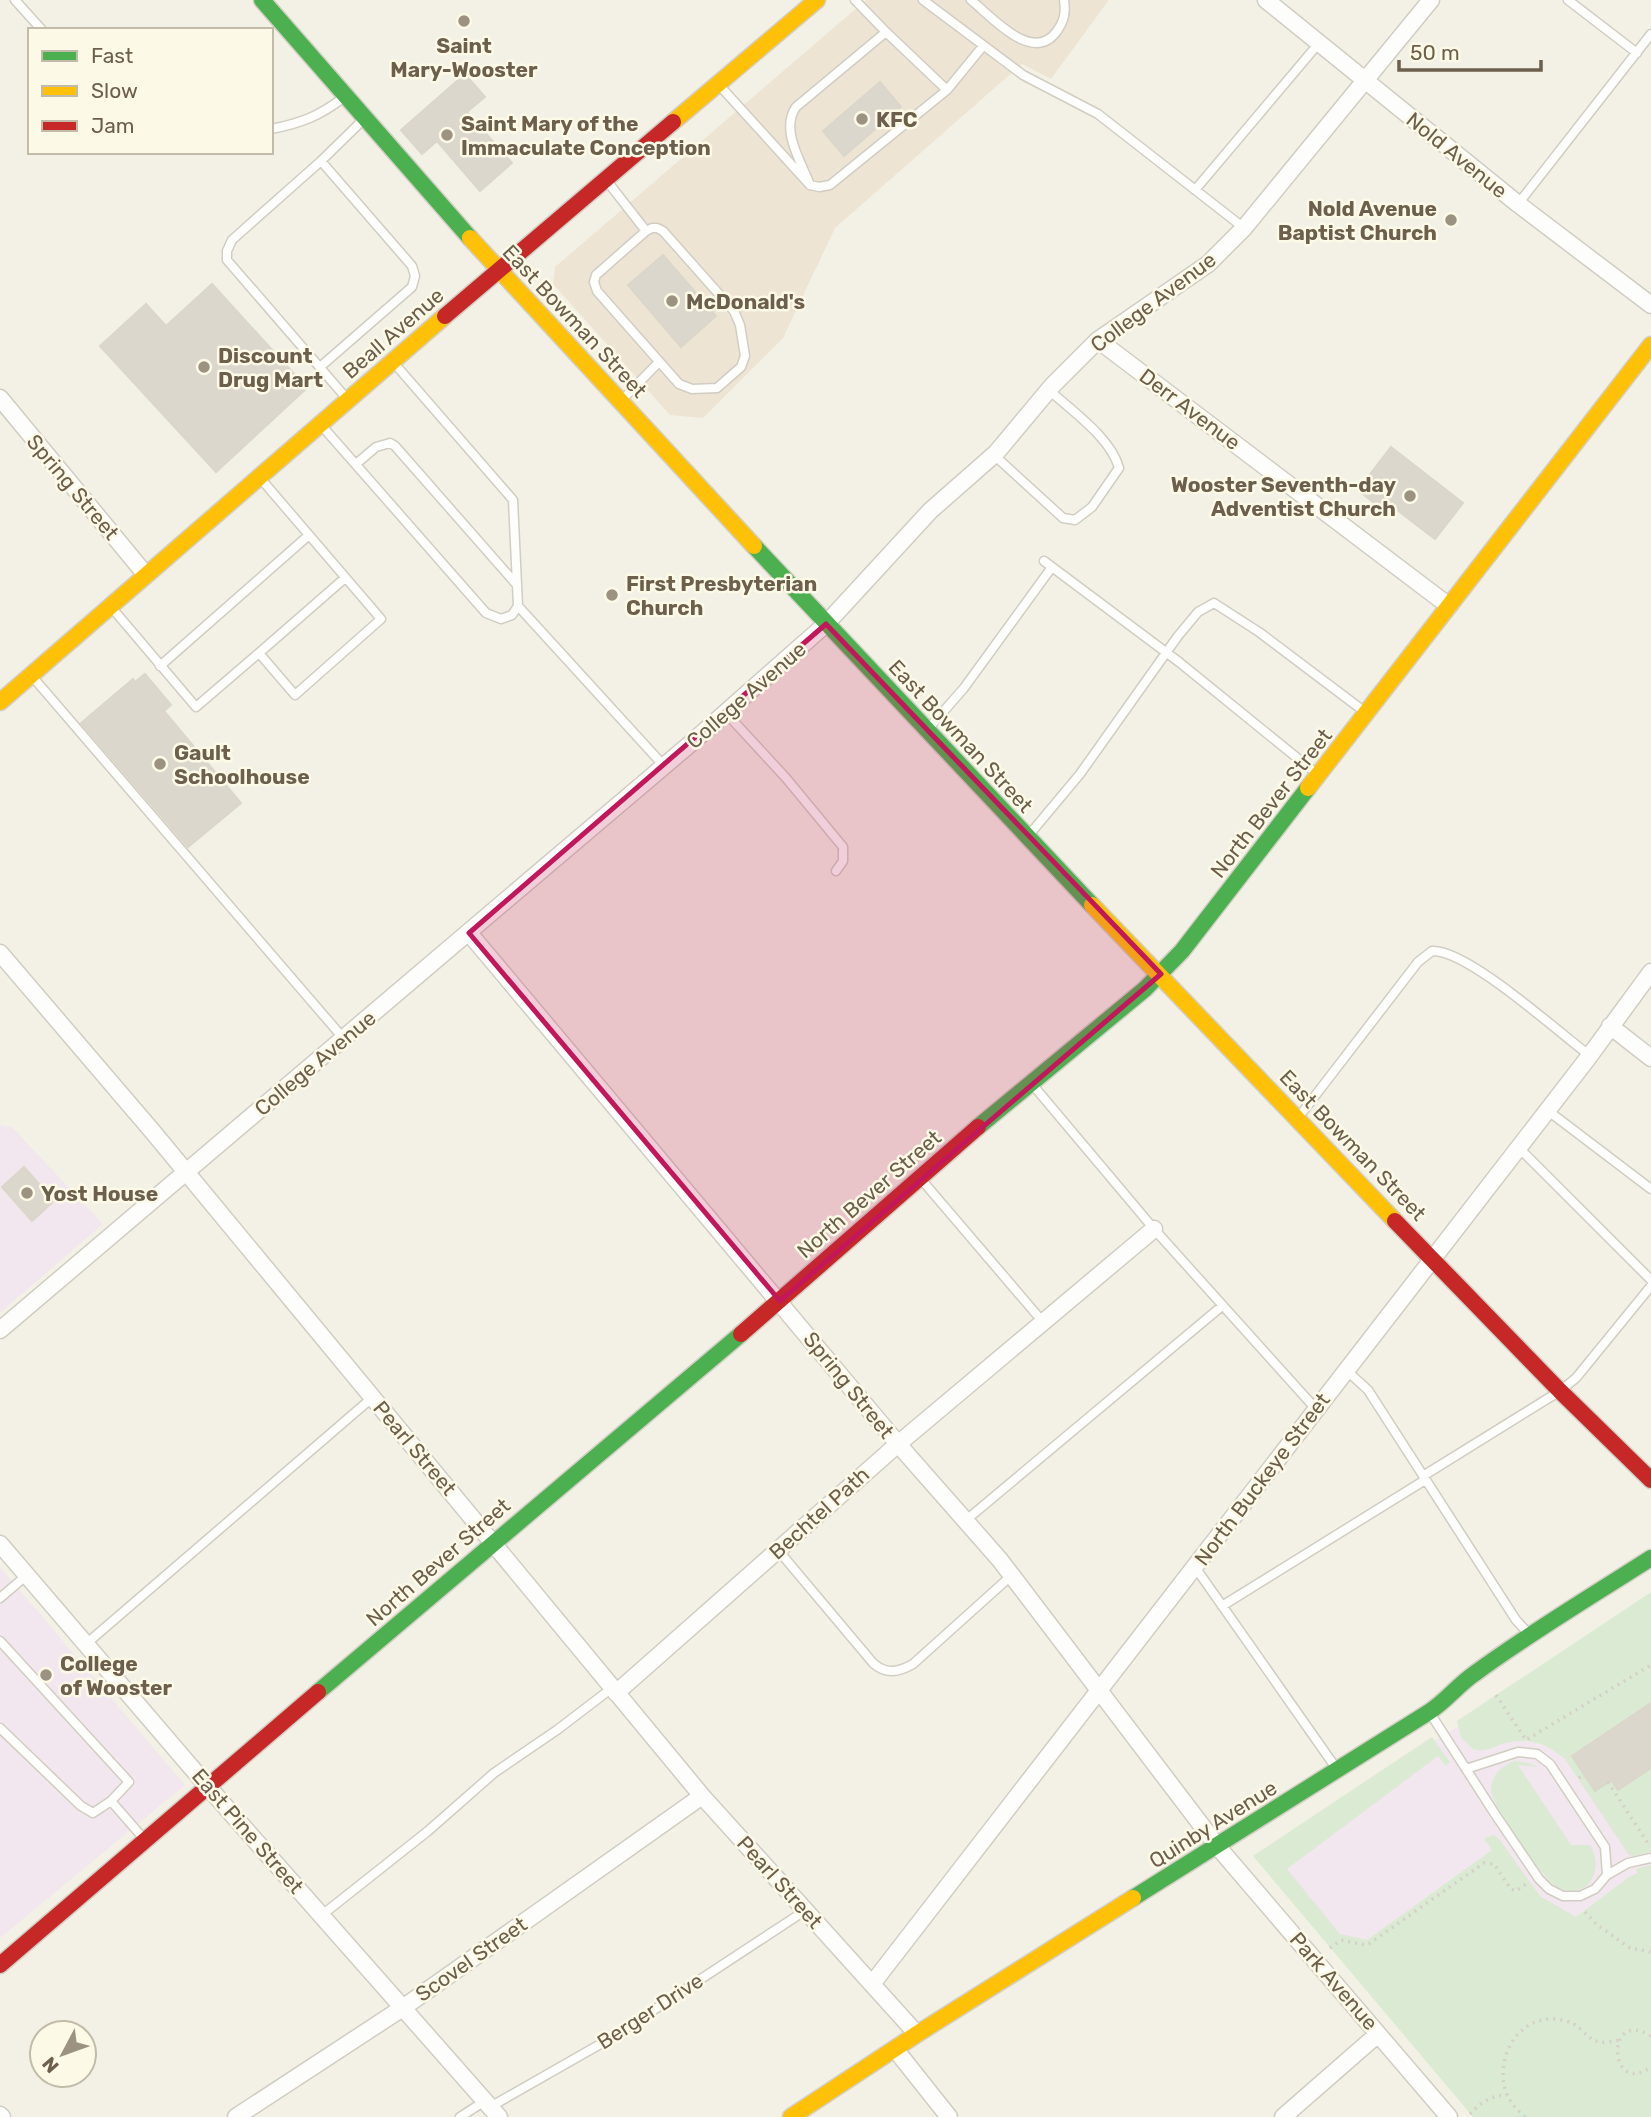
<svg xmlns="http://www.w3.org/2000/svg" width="1651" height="2117" viewBox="0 0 1651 2117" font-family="Rubik,sans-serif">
<rect width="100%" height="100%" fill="#f3f1e6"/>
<!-- commercial -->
<path fill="#eee4d4" d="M866,0h243l-58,79 -29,-15 -187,164 -52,110 -80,80 -33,-3 -117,-131 2,-17z"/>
<!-- education -->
<path fill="#f2e7ee" d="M0,1125l12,2 91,97 -103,89z
M0,1567l185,218 -185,153z
M1651,1600v517h-172l-220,-261z"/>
<!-- green -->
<path fill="#dbead2" d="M1651,1592v111l-79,53 23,34 16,-10 7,10 33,-22v84l-17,4 -5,-1 -64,-96c-21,-17 -39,-23 -66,-14 -9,4 -16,7 -26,4l-12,-11 -4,-17z
M1432,1737l18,25 -4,4 -8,-10 -151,113 53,65 27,6 125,-90 -8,-12 10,-3 5,4 41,57 36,21 53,-40 9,-4 -2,-4 15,-4v252h-178l-220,-261z
M1514,1761l15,2 9,4 -20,-2 53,80h19c16,26 -4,57 -33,42 -14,-8 -67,-83 -66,-98 1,-15 10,-22 23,-28z"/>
<!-- building -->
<path fill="#dcd7cd" stroke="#dbd6ca" stroke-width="2" d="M465,74l20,23 -18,15 45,51 -32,28 -43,-50 -15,13 -21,-24z
M880,82l21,25 -57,49 -21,-25z
M663,255l53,61 -35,31 -53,-62z
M212,284l95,104 -91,84 -116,-126 46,-42 20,22z
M1391,447l72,56 -28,36 -47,-36 -5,7 -25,-20z
M145,674l26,31 -7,6 77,92 -53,44 -107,-124 52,-44 2,3z
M24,1167l30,34 -22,20 -30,-34z
M1651,1703v65l-33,22 -7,-10 -16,11 -23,-35z"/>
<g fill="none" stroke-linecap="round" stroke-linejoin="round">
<!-- lane casing -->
<g stroke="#d1cdc3" stroke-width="11">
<path id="lane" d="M15,0l27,30
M855,0l31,32
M923,0l100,75 75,39 146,114
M971,0c21,17 62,65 86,31 7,-10 9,-18 7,-31
M1568,0l69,53
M720,86l90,99 9,2 11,-2 117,-95 -61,-58 -90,75c-16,23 5,54 14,78
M947,90l36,-44
M271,129c31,-6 48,-13 72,-31
M607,181l39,50
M1195,190l124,-147
M1518,204l133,-170
M652,228h5l6,3 71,80 6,14 5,31 -4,11 -24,21 -25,1 -13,-5 -82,-93 -3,-9 2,-7 50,-44z
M394,363l119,137 5,106 146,160
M320,367l92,-80 3,-11 -3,-10 -91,-105
M348,400l-121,-140v-9l5,-11 89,-79 43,-42
M620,402l39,-40
M322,426l164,187 15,6 11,-4 6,-9
M994,455l69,63 12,2 17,-13 27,-39c-8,-30 -47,-57 -70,-78
M356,464l20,-17 14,-4 5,3 122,139
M261,479l48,56
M1044,561l135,101 138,112
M112,608l84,99 63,-54 36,42 86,-76 -72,-84 -149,131
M259,653l86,-75
M31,675l313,364
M726,713l60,65 57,69v14l-7,10
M929,728l35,-40 88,-121
M1029,835l51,-61 98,-138 20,-24 16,-9 45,29 106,80
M1032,1084l122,145 161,179
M1547,1110l104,79
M1298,1118l120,-156 14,-11c35,-2 126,81 157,104
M1518,1147l133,133
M920,1178l123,144
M1346,1370l22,20 148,230 12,13
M1423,1476l137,-85 16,-13 75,-92
M965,1521l257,-215
M778,1550l95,113c13,12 26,9 40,1l99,-89
M1195,1567l141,201
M0,1598l27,-23
M1222,1606l203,-126
M0,1641l129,141 -18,19 33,38
M86,1644l287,-247
M1430,1713l65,101 44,65 10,10 14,7h17l15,-7 12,-14 -2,-28 -55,-83 -13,-10 -19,-2 -52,17
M0,1728l81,78 12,7 18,-12
M1607,1875l21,-12 23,-5
M322,1915l106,-84 66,-58 63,-43 55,-42
M490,2107l121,-69 195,-128
M460,2117l25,-16"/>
</g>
<!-- street casing -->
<g stroke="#d1cdc3" stroke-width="19">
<path id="street" d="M1266,0l252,204 133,101
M1098,340l351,266
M0,398l146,177
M469,933l429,511 102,116 218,287 231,270
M0,953l153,179 549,664 215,238
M1610,1026l41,32
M0,1330l690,-586 136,-120 104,-113 66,-58 56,-67 46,-46 110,-76 36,-36 187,-228
M0,1544l209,244 290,329
M616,1693l282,-249 256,-215
M872,1984l716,-926 63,-86
M895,2049l54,68
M0,2115l2,2
M236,2117l168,-110 298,-211
M1283,2117l95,-83"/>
</g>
<!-- fast casing -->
<g stroke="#d2cec4" stroke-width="19">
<path id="fast" d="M262,0l208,238
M754,546l338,359
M978,1127l167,-138 37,-38 126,-163
M318,1692l423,-358
M1133,1898l296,-186c17,-11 29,-27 45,-38 57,-42 118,-78 177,-116"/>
</g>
<!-- slow casing -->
<g stroke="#d2cec4" stroke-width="19">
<path id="slow" d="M673,122l144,-122
M470,238l284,308
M0,702l445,-386
M1308,788l343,-443
M1092,905l303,316
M791,2117l126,-83 216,-136"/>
</g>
<!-- jam casing -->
<g stroke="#d2cec4" stroke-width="19">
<path id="jam" d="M445,316l228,-194
M1395,1221l165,170 91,89
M741,1334l237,-207
M0,1965l318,-273"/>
</g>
<!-- path -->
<path stroke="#d4d0c9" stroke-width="3.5" stroke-dasharray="2 5" stroke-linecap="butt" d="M1496,1695l30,45 125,-75
M1579,1778l5,-4
M1608,1782l41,63
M1585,1912l11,12 34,24 21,4
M1330,1948l11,-8 24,5 5,-2 114,-80 10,1 17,25 5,2 10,-7
M1651,2036c-47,-29 -42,62 0,31
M1470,2114c10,-11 22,-19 37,-19
M1525,2117c-13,-11 -22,-24 -22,-42 0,-35 27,-64 63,-54 24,7 18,28 53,19"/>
<!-- lane -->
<use href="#lane" stroke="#fdfdfb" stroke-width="8"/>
<!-- street -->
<use href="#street" stroke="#fdfdfb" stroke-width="16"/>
<!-- fast -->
<use href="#fast" stroke="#4caf50" stroke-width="16"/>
<!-- slow -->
<use href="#slow" stroke="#ffc107" stroke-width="16"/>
<!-- jam -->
<use href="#jam" stroke="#c62828" stroke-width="16"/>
</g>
<!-- marked area -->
<path fill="#c2185b" fill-opacity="0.2" stroke="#c2185b" stroke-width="5" stroke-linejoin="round" d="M826,624l335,350 -381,327 -311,-368z"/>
<!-- markers -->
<g fill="#9b9282" stroke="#fcf9e7" stroke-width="2.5">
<circle cx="464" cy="21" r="7"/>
<circle cx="862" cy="119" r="7"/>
<circle cx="447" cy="135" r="7"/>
<circle cx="1451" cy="220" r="7"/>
<circle cx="672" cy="301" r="7"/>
<circle cx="204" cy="367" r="7"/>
<circle cx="1410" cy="496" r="7"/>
<circle cx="612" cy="595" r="7"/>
<circle cx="160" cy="764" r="7"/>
<circle cx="27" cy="1193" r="7"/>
<circle cx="46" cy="1675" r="7"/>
</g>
<g text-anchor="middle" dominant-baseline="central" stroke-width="5" stroke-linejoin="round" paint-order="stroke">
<!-- poi labels -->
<g font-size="21" font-weight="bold" fill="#6c5f4c" stroke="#fcf9e7" text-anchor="start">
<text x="464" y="45" text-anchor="middle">Saint<tspan x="464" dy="24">Mary-Wooster</tspan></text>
<text x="876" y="119">KFC</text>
<text x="461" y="123">Saint Mary of the<tspan x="461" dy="24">Immaculate Conception</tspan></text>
<text x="1437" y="208" text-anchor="end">Nold Avenue<tspan x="1437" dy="24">Baptist Church</tspan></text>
<text x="686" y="301">McDonald's</text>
<text x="218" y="355">Discount<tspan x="218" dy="24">Drug Mart</tspan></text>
<text x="1396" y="484" text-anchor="end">Wooster Seventh-day<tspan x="1396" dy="24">Adventist Church</tspan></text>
<text x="626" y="583">First Presbyterian<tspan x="626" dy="24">Church</tspan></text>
<text x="174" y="752">Gault<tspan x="174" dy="24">Schoolhouse</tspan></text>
<text x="41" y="1193">Yost House</text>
<text x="60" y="1663">College<tspan x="60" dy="24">of Wooster</tspan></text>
</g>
<!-- street labels -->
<g font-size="21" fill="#6c5f4c" stroke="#fcf9e7">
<text transform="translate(1457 155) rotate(39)">Nold Avenue</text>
<text transform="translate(1153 302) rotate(-37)">College Avenue</text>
<text transform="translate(575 321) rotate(47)">East Bowman Street</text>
<text transform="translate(393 333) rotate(-41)">Beall Avenue</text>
<text transform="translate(1190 409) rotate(37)">Derr Avenue</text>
<text transform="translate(73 487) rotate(50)">Spring Street</text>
<text transform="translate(746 695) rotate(-41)">College Avenue</text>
<text transform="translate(961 736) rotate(47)">East Bowman Street</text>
<text transform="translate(1271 803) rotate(-52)">North Bever Street</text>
<text transform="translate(315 1063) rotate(-40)">College Avenue</text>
<text transform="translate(1353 1145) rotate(46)">East Bowman Street</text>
<text transform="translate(869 1194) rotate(-41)">North Bever Street</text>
<text transform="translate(849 1385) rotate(51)">Spring Street</text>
<text transform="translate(415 1448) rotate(50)">Pearl Street</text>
<text transform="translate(1262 1479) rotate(-53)">North Buckeye Street</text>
<text transform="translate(819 1513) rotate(-42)">Bechtel Path</text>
<text transform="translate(438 1562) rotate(-41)">North Bever Street</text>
<text transform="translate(1213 1824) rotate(-32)">Quinby Avenue</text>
<text transform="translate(248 1831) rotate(49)">East Pine Street</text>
<text transform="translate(780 1882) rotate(48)">Pearl Street</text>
<text transform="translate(471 1959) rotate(-35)">Scovel Street</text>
<text transform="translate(1334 1981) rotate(49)">Park Avenue</text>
<text transform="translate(650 2011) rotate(-33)">Berger Drive</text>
</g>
</g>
<!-- legend -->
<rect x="28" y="28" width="245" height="126" fill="#fcf9e7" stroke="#c2bba9" stroke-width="2"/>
<rect x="42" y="51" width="35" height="10" fill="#4caf50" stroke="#c2bba9" stroke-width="2"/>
<text x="91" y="63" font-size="21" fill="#6c5f4c">Fast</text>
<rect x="42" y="86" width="35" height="10" fill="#ffc107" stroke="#c2bba9" stroke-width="2"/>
<text x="91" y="98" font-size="21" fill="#6c5f4c">Slow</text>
<rect x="42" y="121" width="35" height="10" fill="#c62828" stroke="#c2bba9" stroke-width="2"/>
<text x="91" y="133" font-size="21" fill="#6c5f4c">Jam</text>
<!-- north arrow -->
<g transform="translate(63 2054) rotate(229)"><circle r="33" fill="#fcf9e7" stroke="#c2bba9" stroke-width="2"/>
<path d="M0-5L12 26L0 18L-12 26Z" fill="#9b9282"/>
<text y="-10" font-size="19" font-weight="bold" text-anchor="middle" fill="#6c5f4c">N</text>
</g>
<!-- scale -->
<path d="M1399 60v10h142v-10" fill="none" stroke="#6c5f4c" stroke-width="3.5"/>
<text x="1410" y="60" font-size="21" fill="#6c5f4c" stroke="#fcf9e7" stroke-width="5" paint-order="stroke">50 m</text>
</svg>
